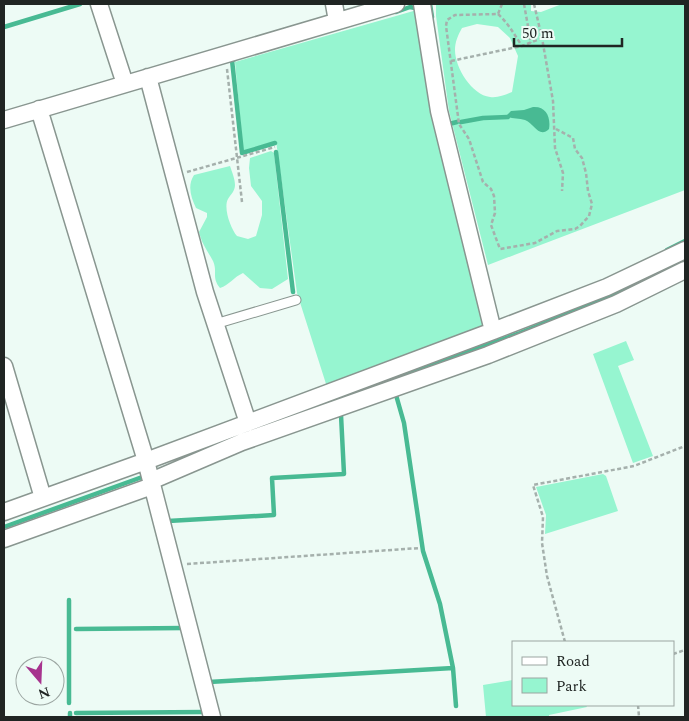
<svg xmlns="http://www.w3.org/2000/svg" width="689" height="721" viewBox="0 0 689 721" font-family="Spectral,serif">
<rect width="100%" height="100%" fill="#edfbf5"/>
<!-- green -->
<path fill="#96f5d0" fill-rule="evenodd" d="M436,4h95v7l10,1 21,-8h123v186l-197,75 -39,-154 -13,-95zM477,24l21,3 12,11 8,18 -6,36c-7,3 -14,6 -22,5 -18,-2 -35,-29 -35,-47 0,-8 3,-15 7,-22z
M417,10l68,317 -158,60 -30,-94 -21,-152 -33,10 -8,-89z
M271,151l3,2 14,126 -16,10 -12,-1 -17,-15c-9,4 -14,12 -23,15 -9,-11 -2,-16 -7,-27 -6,-11 -11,-17 -14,-29l8,-15v-4l-11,-5c-5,-11 -9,-22 -2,-33l36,-9c2,6 5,13 5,19 0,6 -4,9 -7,14 -5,9 3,30 9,37l11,3 8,-3 6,-21v-14l-11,-15 -2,-18 1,-10z
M626,341l8,19 -16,6 35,90 -20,7 -40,-109z
M603,474l3,2 12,35 -73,23 1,-19 -10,-28z
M513,680v25h73l1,2 -38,8v2h-63l-3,-32z"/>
<!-- water -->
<path fill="#48ba93" d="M533,107c13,-1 18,10 16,22 -10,10 -15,-6 -24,-9 -6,-2 -12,-1 -17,-3l-1,-2 4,-4 13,-1z"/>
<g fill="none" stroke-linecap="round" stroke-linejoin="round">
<!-- stream -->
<path stroke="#48ba93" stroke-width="4.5" d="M430,4l2,13
M396,12l14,-5 5,1
M4,27l76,-23
M235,59l-3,1 10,93 33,-10
M461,122l22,-4 25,-1
M449,124l8,-2
M276,152l17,140
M667,250l18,-9
M396,395l8,28 19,128 17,53 13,64 3,38
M321,406l199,-73 103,-42 62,-31
M168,521l106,-6 -2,-37 72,-4 -3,-59
M4,527l141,-51
M69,600v103
M76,629l108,-1
M209,682l244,-14
M76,713l129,-1
M70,717v-4"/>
<!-- lane casing -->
<g stroke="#899690" stroke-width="11">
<path id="lane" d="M215,324l81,-24"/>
</g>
<!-- street casing -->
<g stroke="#899690" stroke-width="19">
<path id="street" d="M99,4l26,80
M334,4l3,17
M422,4l17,107 54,220
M148,77l57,215 43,131
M39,109l107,352 66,256
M4,120l392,-116
M4,366l39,132
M151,481l91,-39 246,-87 128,-51 69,-34
M4,512l142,-51 347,-130 114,-44 78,-37
M4,539l148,-53"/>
</g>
<!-- path -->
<path stroke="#a5b0ac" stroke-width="2.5" stroke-dasharray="4 2.5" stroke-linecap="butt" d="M502,4l-4,10 -43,1 -8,5 -1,6 13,98 10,15 14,43 8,7 3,7 1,17 -4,12 9,24 35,-6 22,-12 18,-2 5,-3 9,-10 3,-12 -4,-13 -2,-18 -4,-15 -7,-9 -2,-11 -17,-9
M524,4l7,39
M534,4l8,34 11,63 2,47 8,25 -1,18
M498,14c10,9 16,20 24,32
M451,61l71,-15 20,-8
M227,69l15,133
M187,172l88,-25
M187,564l233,-16
M565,642l-18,-66 -5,-33 1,-26 -10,-32 101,-19 51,-20
M673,654l12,-4
M638,705l1,12"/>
<!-- lane -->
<use href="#lane" stroke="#fff" stroke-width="9"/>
<!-- street -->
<use href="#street" stroke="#fff" stroke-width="16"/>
</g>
<!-- border -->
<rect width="689" height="721" fill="none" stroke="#202523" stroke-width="10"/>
<!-- legend -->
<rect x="512" y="641" width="162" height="65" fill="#edfbf5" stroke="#9ba5a1"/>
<rect x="522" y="657" width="25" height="8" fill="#ffffff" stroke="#9ba5a1"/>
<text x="556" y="666" font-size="15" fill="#202523">Road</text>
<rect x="522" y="678" width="25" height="15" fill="#96f5d0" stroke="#9ba5a1"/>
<text x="556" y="691" font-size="15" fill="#202523">Park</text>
<!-- north arrow -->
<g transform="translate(40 681) rotate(161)"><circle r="24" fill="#edfbf5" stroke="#9ba5a1"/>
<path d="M0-4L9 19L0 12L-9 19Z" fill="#a7338e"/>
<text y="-8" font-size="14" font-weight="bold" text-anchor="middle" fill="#202523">N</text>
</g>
<!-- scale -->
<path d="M514 38v8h108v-8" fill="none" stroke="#202523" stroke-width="2.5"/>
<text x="522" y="38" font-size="15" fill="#202523" stroke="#edfbf5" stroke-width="4" paint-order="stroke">50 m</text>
</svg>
